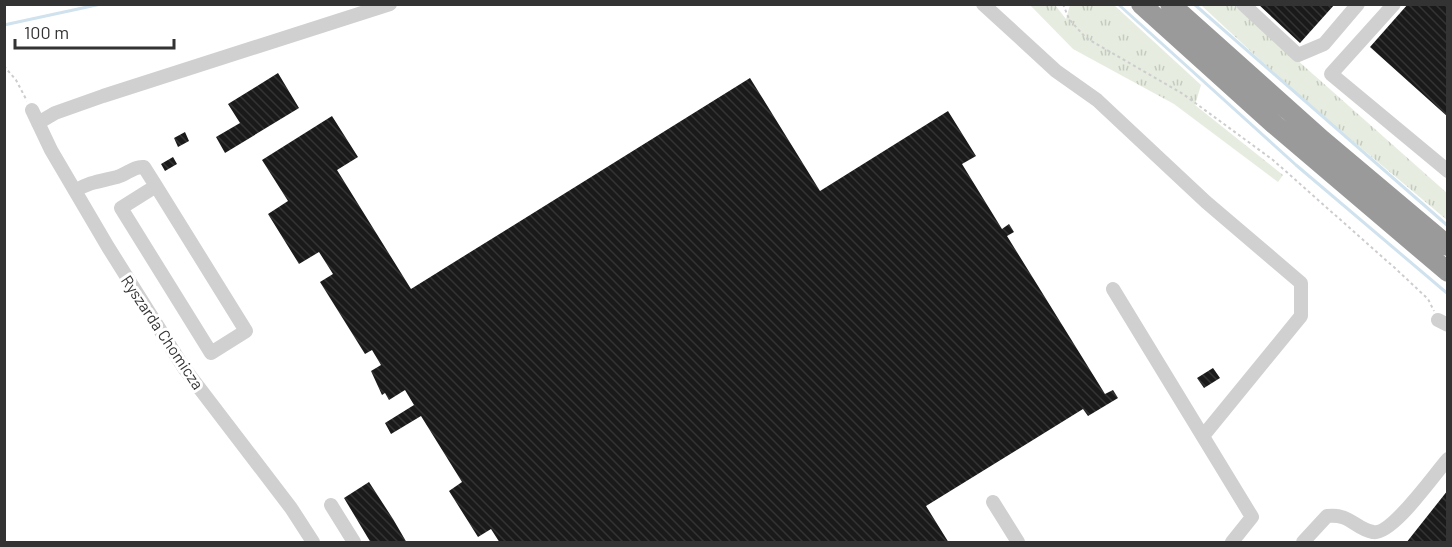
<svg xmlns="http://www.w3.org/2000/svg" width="1452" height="547" viewBox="0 0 1452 547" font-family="Barlow,sans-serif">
<defs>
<pattern id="grass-tufts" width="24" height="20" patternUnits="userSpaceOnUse" patternTransform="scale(1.5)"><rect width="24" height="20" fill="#e6ecdf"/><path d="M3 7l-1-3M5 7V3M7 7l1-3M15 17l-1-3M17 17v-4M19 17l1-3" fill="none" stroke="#c6cbc0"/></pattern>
<pattern id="building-back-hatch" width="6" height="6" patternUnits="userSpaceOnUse" patternTransform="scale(1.5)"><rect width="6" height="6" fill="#1a1a1a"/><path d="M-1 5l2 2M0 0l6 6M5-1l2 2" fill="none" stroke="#333"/></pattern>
</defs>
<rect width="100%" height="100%" fill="#fff"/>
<!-- grass -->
<path fill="url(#grass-tufts)" d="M1030,5h25l11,14 4,-14h44l87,80 -6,20 88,70 -5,7 -104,-78 -101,-55z
M1201,5h34l212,188v27l-149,-125z"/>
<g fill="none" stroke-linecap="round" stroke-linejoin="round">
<!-- stream -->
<path stroke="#cfe2ee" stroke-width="3" d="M1118,4l178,161 152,129
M1194,4l254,222
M4,25l97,-21"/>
</g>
<!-- building -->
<path fill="url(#building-back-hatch)" d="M1258,4h77l-35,39z
M1408,4h40v113l-78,-70z
M278,73l21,35 -74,45 -9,-16 24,-14 -12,-19z
M750,78l70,113 128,-80 28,45 -14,8 40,65 7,-5 5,8 -7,4 98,158 8,-4 5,8 -30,18 -5,-7 -157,97 23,37h-449l-9,-14 -13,8 -29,-46 13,-9 -41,-66 -30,18 -6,-11 29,-18 -9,-15 -16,10 -4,-7 -3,2 -11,-24 10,-6 -9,-15 -7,4 -45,-72 13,-8 -14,-22 -20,12 -31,-50 20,-13 -26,-41 70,-44 26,41 -21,13 74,119z
M185,132l4,9 -11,6 -4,-9z
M173,157l4,7 -12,7 -4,-7z
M1213,368l7,10 -16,10 -7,-10z
M369,482l24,37 14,24h-36l-27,-45z
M1448,490v53h-42z"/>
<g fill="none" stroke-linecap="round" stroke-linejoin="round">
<!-- path -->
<path stroke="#cdcdcd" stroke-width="2" stroke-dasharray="3 3" stroke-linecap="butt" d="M1063,4l6,15 17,19 97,56 90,66 123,109 32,30 6,12
M4,66l12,14 11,21"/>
<!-- minor -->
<path stroke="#d0d0d0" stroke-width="14" d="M983,4l73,67 41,29 109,102 95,81v33l-98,120
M1243,4l55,51 26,-11 34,-40
M1394,4l-63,70 117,97
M32,110l19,40 57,97 76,121 107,140 22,34
M38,123l17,-10 48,-17 287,-92
M75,191c14,-9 26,-10 42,-14 10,-3 17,-11 27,-10l12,19 90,145 -35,22 -90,-145 35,-22
M1113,289l139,228 -20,25
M1438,320l10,5
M993,502l25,40
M331,505l23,37
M1303,542l24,-26c23,-3 28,13 46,16 19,4 62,-59 75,-73"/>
<!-- highway -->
<path stroke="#9a9a9a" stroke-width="20" d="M1141,4l134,121 173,147
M1170,4l152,136 126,106"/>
</g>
<g text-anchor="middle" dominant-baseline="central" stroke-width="6" stroke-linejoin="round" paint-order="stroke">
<!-- street labels -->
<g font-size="16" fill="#333" stroke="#fff">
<text transform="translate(163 332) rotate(56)">Ryszarda Chomicza</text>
</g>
</g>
<!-- border -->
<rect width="1452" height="547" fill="none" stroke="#333333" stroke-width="12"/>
<!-- scale -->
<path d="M15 39v9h159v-9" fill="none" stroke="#333333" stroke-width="3"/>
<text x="24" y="39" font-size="18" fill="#333333" stroke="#ffffff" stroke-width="4.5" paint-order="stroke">100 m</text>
</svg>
